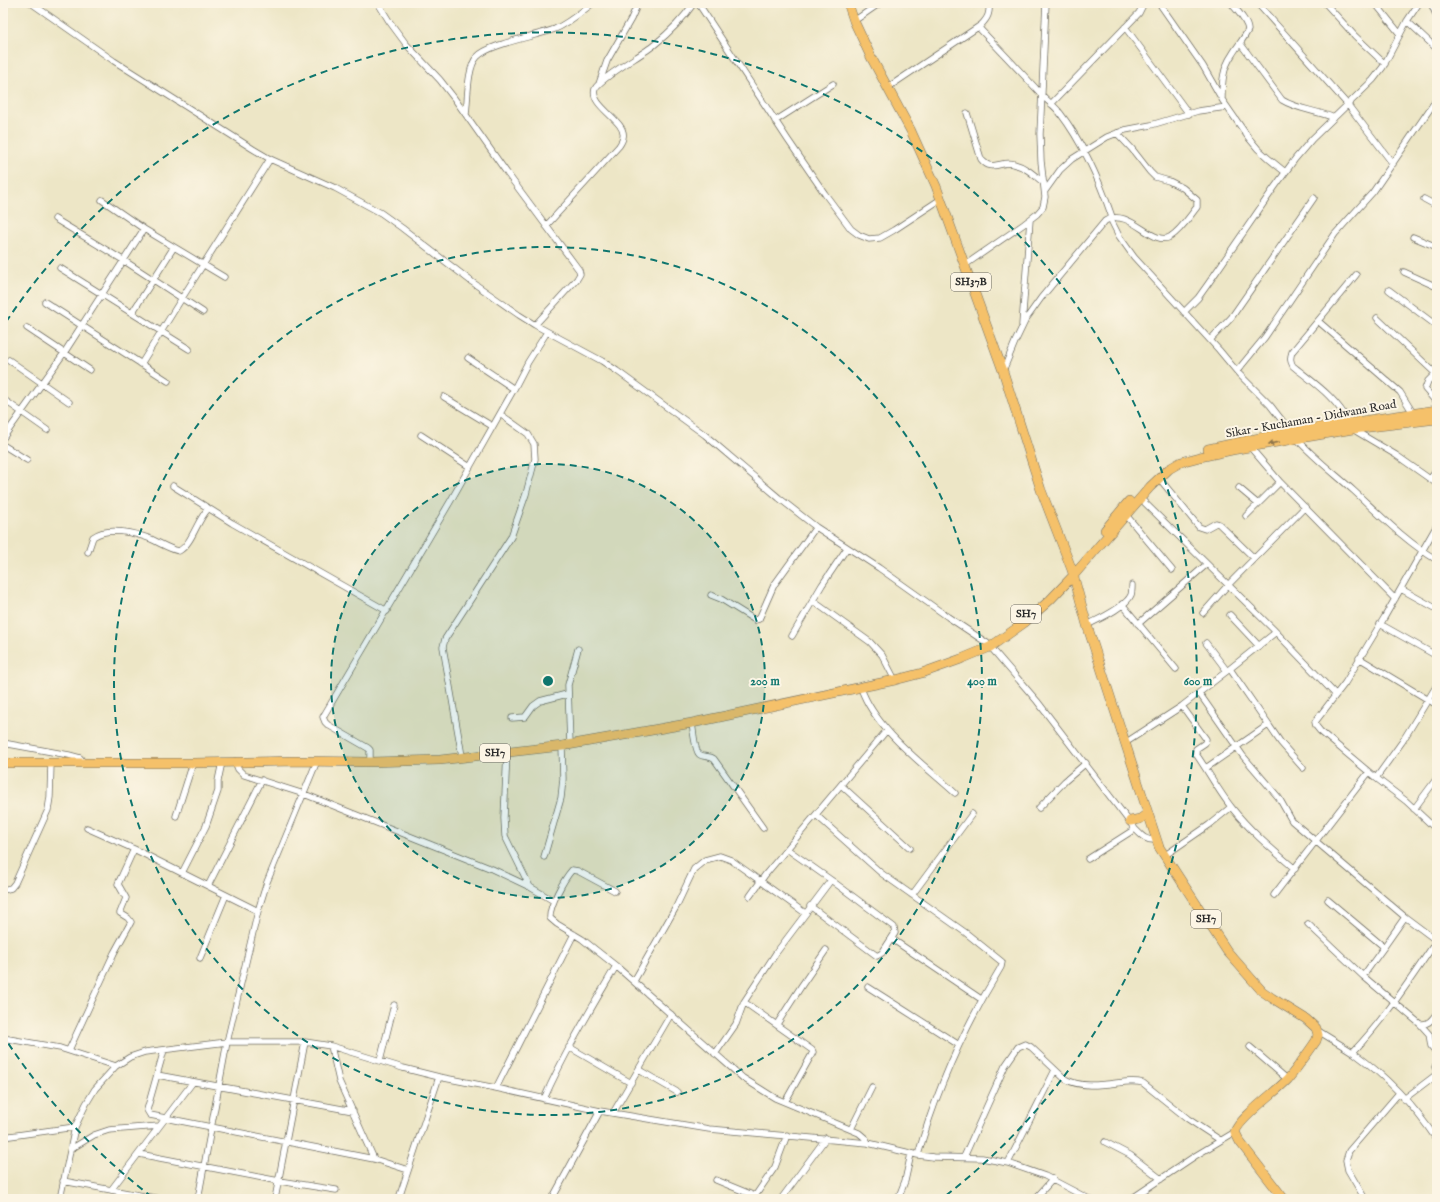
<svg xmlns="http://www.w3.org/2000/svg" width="1440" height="1202" viewBox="0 0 1440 1202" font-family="'IM FELL English',serif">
<rect width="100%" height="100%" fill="#fcf5e5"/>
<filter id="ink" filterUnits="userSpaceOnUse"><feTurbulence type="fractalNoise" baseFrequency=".025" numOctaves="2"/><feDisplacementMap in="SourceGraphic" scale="8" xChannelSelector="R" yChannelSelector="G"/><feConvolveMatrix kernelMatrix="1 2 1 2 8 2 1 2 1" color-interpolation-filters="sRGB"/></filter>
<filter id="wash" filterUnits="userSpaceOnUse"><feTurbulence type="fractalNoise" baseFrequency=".012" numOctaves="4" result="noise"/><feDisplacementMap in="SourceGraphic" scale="16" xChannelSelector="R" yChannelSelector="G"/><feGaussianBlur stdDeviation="0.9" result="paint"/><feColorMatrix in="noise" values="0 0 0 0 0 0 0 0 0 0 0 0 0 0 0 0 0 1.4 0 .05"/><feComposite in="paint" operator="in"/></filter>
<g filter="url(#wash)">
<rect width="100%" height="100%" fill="#ede6c6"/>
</g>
<g filter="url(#ink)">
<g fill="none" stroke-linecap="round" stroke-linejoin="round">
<!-- street casing -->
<g stroke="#6f6c61" stroke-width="7">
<path id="street" d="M31,3l83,58 139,88 17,10 65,29 46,25 21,15 70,54 47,33 16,10 67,36 15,10 88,64 74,63 37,29 63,41 69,49 39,26 50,58 98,128c7,7 11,12 21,11
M378,3l11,18 17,23 34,36 14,18 53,75 72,97 1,4 -3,5 -42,46
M698,3l90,137 37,54 26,35 8,6 10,4 11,-1 14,-8 47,-31
M1159,3l44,63 20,35 25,36 10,12 11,10 16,13
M1257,3l91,102 45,59
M1325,3l30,33 30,28
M1375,3l25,31
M1431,3l6,14
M854,21l26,-18
M1407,21l30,28
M978,27c21,22 42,44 63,67 6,7 14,12 19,19 23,30 40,69 52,104v5l7,14 15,21 85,93 20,24 31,31 21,27
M1125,27l64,87
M1240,43l42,57c16,10 35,10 52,18
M599,84l8,-23 24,-42 7,-16
M887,88l94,-63c7,-7 9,-12 8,-22
M1222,98c0,-16 1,-30 10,-43 5,-9 12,-16 16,-25 -1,-10 -11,-19 -17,-27
M1051,104l88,-91 5,-10
M967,113l14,46c11,14 20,1 33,5 12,3 20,11 30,19
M466,114c2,-15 1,-47 11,-57 11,-13 60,-21 78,-28 14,-6 26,-17 38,-26
M775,121l58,-37
M1045,191l15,-21 12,-11 35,-22 18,-7 26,-5 47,-14 29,-4
M1424,199l13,7
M102,200l42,29 80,48
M55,219l68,41 80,52
M546,226l73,-80c2,-3 4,-6 4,-9 4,-16 -34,-31 -28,-48 5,-11 47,-34 59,-44 15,-12 29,-26 40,-42
M1413,237l24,10
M965,265l59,-41 13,-10 6,-7 2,-10 -4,-36 -1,-27 6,-131
M60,268l129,81
M1404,272l33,15
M1389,290l48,36
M45,302l123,79
M1184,312l14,-14 10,-14 66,-96 21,-29 17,-20 61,-59 10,-13 24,-46 12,-18
M132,313l42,-66
M1377,318l59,56
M1318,321l82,71 13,21
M1022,325l8,-105
M27,328l63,42
M1210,340l21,-22 83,-120
M468,358l46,31
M9,360l60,42
M141,364l41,-66 88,-139
M1003,371l12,-29 11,-23 15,-21 64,-77c24,-15 47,26 65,16 11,-7 19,-20 27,-30v-7l-14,-12 -14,-7 -14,-4 -5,-5 -18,-23 -15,-16
M1237,371l28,-34 70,-103 38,-42 61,-89
M1437,372l-9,9 -3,8 12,14
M444,397l48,29
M3,399l44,31
M1349,423c-12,-25 -35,-40 -56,-57 -3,-5 -3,-8 -1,-14l64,-77
M1354,430l42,25 41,29
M421,435l49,32
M3,438l61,-85 80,-124
M1297,439c17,19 38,35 57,52 26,24 52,51 83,69
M3,445l24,15
M1250,447l30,35 115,117
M1159,478l40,49 6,2 11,-6 3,1 35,34
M1430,479l7,-9
M173,486l59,37 155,88
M1239,488l19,16
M1140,498l133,131 63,66
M1126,515l46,55
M1246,516l34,-34
M1437,525l-53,93 -39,65 -30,39 1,4 4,5 56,47 30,23 31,29
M88,552l5,-15c15,-11 42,-4 58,2 9,4 18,10 28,12 13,-7 18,-31 29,-42
M1401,589l36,20
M711,595l10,4 34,21 4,-1 15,-34 42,-58
M813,601l57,41 12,13 13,25
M1122,604l54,65
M1203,613l25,-28 77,-78
M1230,615l29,31
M1138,624l69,-60
M1380,624l57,32
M1087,625c12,-6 39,-18 44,-30 1,-3 1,-6 1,-10
M792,636l30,-51 25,-37
M1206,643l21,28
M1359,658l78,47
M1230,669l51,74 22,25
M861,688c14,41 62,76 94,105
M1199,693l44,63 36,42 13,23 113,96 32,24
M1182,706l24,33 -1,4 -9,6v5c12,17 23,38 36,54 18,23 41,42 63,61
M512,718l13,-1 8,-11 7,-5 27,-7
M692,723c1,6 3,28 7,31 4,4 10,1 15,5l49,69
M3,743l66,12 11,3 4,5
M1125,743l57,-37 45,-35 49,-39
M570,745l-2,-60 10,-36
M507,752l-3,66 1,18 25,51
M462,756l-19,-109 2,-8 66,-102 15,-43 9,-35 -1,-15 -6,-10 -28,-20
M235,761l3,8 6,6 60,19 188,75 38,18 24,14
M370,762v-12l-2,-2 -40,-23 -3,-3 -2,-5 127,-215 64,-113 14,-27 19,-30
M1206,768l62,-43
M1376,778l26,-36 35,-57
M841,785l69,63
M1039,808l26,-27 21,-18
M1414,809l23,-31
M816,815l65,58 85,60 36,29 -1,5c-36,59 -64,121 -83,188
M176,816l17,-53
M87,828l47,21 124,62
M787,849l44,31 63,47 1,6 -13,20 -5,3 -67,-50
M1164,856l45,-31 22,-18
M544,857l17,-59 2,-19 -1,-33
M1088,859l47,-30
M182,873l24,-47 12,-35v-10l4,-19
M208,886l54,-106
M3,890l8,-2 4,-5 33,-73 2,-13 1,-34
M615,891l-37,-20 -6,-1c-8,9 -23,36 -22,48l7,6 25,15 34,27 127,112 32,20 84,35 7,6 2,4
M912,895l60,-81
M1274,895l95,-123
M750,896l15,-21 122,-145
M1328,900l56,47
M1308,924l55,52 57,48c9,1 12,-5 17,-11
M892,939l89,60
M200,958l26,-63
M1363,976l21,-29 21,-30
M634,981l42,-74 18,-38 11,-9 15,-4 11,4 74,53
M868,987l33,21 58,37
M744,1002l68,48 1,2 -2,4 -26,46
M777,1024l25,-39 24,-35
M1420,1024l9,10 2,12 6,7
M1317,1030c12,8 25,15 37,23 32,23 61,54 83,87
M3,1038l57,10 56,18
M331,1046l8,35 35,78
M569,1047l62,36
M1250,1047l37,32
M69,1050l45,-97 17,-31 -3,-4 -8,-5 6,-15 -8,-14 16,-35
M164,1050l-17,60 3,5 224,44 34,11
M1353,1052c32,-34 58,-73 84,-112
M715,1054l21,-30 8,-22 32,-49 55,-73
M380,1061l14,-56
M1437,1063l-2,4 2,3
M639,1070l38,22
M157,1075l196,36
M1432,1079l5,5
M496,1088l78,-154
M544,1099c21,-47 47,-90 72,-133
M1404,1099l33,-25
M613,1113l58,-99
M851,1129l21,-42
M3,1137l72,-10
M1105,1142l25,13 31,24
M71,1149l23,-14 15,-5 50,-4
M139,1154l140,27 57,9
M964,1157l41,-91 13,-19 7,-3 6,3 34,32c17,10 41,5 60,3 7,0 11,-1 18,1l45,36 32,21
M1008,1163l47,-93
M716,1180l39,16
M63,1181l97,18
M111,1190l82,-108
M400,1195l39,-118
M60,1199l15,-72 11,-23 9,-15 21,-23 14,-9 15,-5 82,-10h78l26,4 72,22 36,9 57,11 104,23 109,18 159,14 50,12 15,2 49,1 26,5 37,13 44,23
M198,1199l29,-157 31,-131 9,-29 50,-121
M275,1199l30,-157
M552,1199l48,-88
M753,1199l22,-32 12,-32
M781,1199l45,-61
M898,1199l7,-18 6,-27
M1035,1199l18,-20
M1131,1199l64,-43 40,-24
M1365,1199l-17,-29 -2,-10 3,-9 50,-58
M1371,1199h3"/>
</g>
<!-- primary casing -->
<g stroke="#6f6c61" stroke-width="10">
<path id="primary" d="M848,3l6,18 17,36 40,74 25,55 67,185 38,119 31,80 15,55 72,222 68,104 35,40 10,7 34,21 10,9 2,7 -2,6c-9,13 -18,26 -28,38 -12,13 -49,39 -53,53l5,10 44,57
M1208,449l79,-17 150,-22
M1105,530l24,-29
M3,763h190l102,-2 75,1 70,-2 122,-14 130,-23 203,-43 27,-7 39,-14 29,-12 34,-24 26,-23 23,-24 77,-89 19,-18 12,-7 19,-5 32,-7 121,-21 84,-10
M1130,821l10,-2 7,-5"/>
</g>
<!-- street -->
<use href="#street" stroke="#fff" stroke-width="5.5"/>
<!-- primary -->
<use href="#primary" stroke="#f5c16b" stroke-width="9"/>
</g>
<!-- one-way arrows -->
<defs><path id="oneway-solid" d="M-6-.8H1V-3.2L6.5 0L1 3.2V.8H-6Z"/></defs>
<use fill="#90764b" href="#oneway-solid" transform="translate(1274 443) rotate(170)"/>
</g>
<!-- distance rings -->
<circle cx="548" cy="681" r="217" fill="#0f766e" fill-opacity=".12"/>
<g fill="none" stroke="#0f766e" stroke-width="2" stroke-dasharray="7 5">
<circle cx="548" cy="681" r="217"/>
<circle cx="548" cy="681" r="434"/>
<path d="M152 1197A650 650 0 0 1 6 1040M6 322A650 650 0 1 1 944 1197"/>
</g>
<g text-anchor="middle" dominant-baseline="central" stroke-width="4" stroke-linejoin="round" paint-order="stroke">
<!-- shield labels -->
<g fill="#fcf5e5" stroke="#6a6863" stroke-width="1">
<rect x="951" y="273" width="40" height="18" rx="3"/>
<rect x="1011" y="605" width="30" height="18" rx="3"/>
<rect x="480" y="744" width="30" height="18" rx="3"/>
<rect x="1191" y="910" width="30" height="18" rx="3"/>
</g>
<g font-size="11" font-weight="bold" fill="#2b2b2b">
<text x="971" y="282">SH37B</text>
<text x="1026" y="614">SH7</text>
<text x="495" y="753">SH7</text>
<text x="1206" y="919">SH7</text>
</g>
<!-- street labels -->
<g font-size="12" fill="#2b2b2b" stroke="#fcf5e5">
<text transform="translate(1311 419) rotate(-10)">Sikar - Kuchaman - Didwana Road</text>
</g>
</g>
<circle cx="548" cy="681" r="6" fill="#0f766e" stroke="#fcf5e5" stroke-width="2"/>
<g font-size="12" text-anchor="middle" font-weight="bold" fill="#0f766e" stroke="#fcf5e5" stroke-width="4" stroke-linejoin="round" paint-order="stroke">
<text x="765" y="685">200 m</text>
<text x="982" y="685">400 m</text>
<text x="1198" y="685">600 m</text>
</g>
<!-- margin -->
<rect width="1440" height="1202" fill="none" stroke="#fcf5e5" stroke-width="16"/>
</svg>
